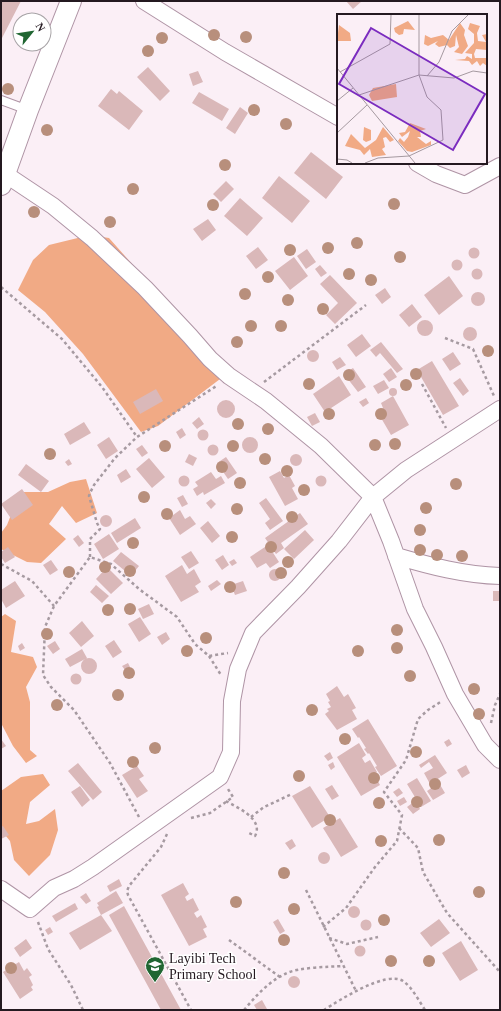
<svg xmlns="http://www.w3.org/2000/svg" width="501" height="1011" viewBox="0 0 501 1011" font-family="Georgia,serif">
<rect width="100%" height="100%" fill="#fbeff6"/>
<!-- forest -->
<path fill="#f1aa85" d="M90,235l19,3 87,98 28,40 -66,50 -17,6 -58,-78 -38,-42 -27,-22 15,-30 16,-15z
M86,479l11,34 -21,10 -14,-17 -13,18 17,15 -25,24 -14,-1 -26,-13v-16l6,-8 13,-33h28l22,-10z
M5,614l11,7 -5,31 22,5 4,10 -11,20 4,15v48l7,6 -11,7 -13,-17 -12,-23v-106z
M43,774l7,11 -20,17 -4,22 13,-3 16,-12 3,21 -8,25 -21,21 -15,-16 -4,-19 -9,-11v-39l20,-14z"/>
<!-- building -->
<path fill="#dab8b9" d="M1,1h20l-20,39z
M346,1h16l-9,8z
M148,67l22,24 -10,10 -23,-24z
M198,71l5,11 -10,4 -4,-12z
M111,89l6,5 2,-3 24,20 -14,19 -31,-24z
M199,92l30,17 -7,12 -30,-18z
M240,107l8,6 -13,21 -9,-6z
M311,152l32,25 -17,22 -32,-26z
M279,176l31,25 -18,22 -30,-25z
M226,181l8,8 -13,13 -8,-8z
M240,198l23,20 -16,18 -23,-20z
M208,219l8,11 -14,11 -9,-12z
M258,247l10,13 -12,9 -10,-13z
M468.5 253a5.5 5.5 0 1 1 11 0a5.5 5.5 0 1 1-11 0Z
M307,249l9,13 -10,7 -9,-13z
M294,257l14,19 -18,14 -15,-19z
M451.5 265a5.5 5.5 0 1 1 11 0a5.5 5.5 0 1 1-11 0Z
M320,265l7,8 -6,4 -6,-8z
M471.5 274a5.5 5.5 0 1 1 11 0a5.5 5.5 0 1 1-11 0Z
M330,275l27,28 -22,21 -9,-9 12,-12 -18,-19z
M449,276l14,20 -24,19 -15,-20z
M385,288l6,9 -9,7 -7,-9z
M471 299a7 7 0 1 1 14 0a7 7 0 1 1-14 0Z
M412,304l10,13 -13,10 -10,-12z
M417 328a8 8 0 1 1 16 0a8 8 0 1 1-16 0Z
M463 334a7 7 0 1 1 14 0a7 7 0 1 1-14 0Z
M362,334l9,12 -15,11 -9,-12z
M381,342l22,27 -6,4 -17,-20 -4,4 -6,-7z
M307 356a6 6 0 1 1 12 0a6 6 0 1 1-12 0Z
M453,352l8,12 -11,7 -8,-12z
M340,357l6,8 -9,5 -5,-8z
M432,361l27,45 -16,9 -26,-45z
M353,368l13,19 -8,5 -14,-18z
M391,368l6,9 -8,5 -6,-8z
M339,376l12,19 -26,17 -12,-18z
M460,378l9,13 -6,5 -10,-13z
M384,380l5,8 -11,6 -5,-8z
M389 392a4 4 0 1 1 8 0a4 4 0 1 1-8 0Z
M156,389l7,12 -23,13 -7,-12z
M393,396l16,29 -18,10 -14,-24 6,-3 -2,-5z
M366,398l3,5 -6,4 -4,-5z
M217 409a9 9 0 1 1 18 0a9 9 0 1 1-18 0Z
M315,413l5,9 -8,4 -5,-9z
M199,417l5,7 -7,5 -5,-6z
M84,422l7,11 -21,12 -6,-11z
M182,428l4,7 -6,4 -4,-7z
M197.5 435a5.5 5.5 0 1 1 11 0a5.5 5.5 0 1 1-11 0Z
M242 445a8 8 0 1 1 16 0a8 8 0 1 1-16 0Z
M109,437l9,14 -12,8 -9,-14z
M207.5 450a5.5 5.5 0 1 1 11 0a5.5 5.5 0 1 1-11 0Z
M142,445l6,8 -6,4 -6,-8z
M189,454l8,4 -4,8 -8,-4z
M290 460a6 6 0 1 1 12 0a6 6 0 1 1-12 0Z
M226,457l11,16 -9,6 -11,-16z
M149,458l16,19 -13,11 -16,-19z
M69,459l3,5 -4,2 -3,-4z
M26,464l23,17 -8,11 -23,-17z
M126,469l5,8 -10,6 -4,-8z
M280,471l4,7 5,-3 6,11 -3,2 6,11 -13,7 -16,-29z
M211,472l5,7 5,-3 4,7 -21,12 -1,-3 -6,4 -4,-7 5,-3 -3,-4z
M315.5 481a5.5 5.5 0 1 1 11 0a5.5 5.5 0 1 1-11 0Z
M178.5 481a5.5 5.5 0 1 1 11 0a5.5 5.5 0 1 1-11 0Z
M22,489l11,16 -21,15 -11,-16z
M183,495l5,9 -6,3 -5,-9z
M266,498l17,23 -13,9 -5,-7 5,-4 -11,-16z
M211,499l5,5 -5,5 -5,-6z
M180,510l5,9 5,-3 6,8 -16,11 -11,-17z
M300,513l8,11 -27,19 3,5 -8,6 -11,-16z
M100 521a6 6 0 1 1 12 0a6 6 0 1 1-12 0Z
M135,518l6,10 -24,15 -6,-10z
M208,521l12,15 -8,7 -12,-15z
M305,530l9,10 -20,19 -10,-10z
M109,534l10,15 -16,10 -9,-15z
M78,535l6,8 -5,4 -6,-8z
M268,545l11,17 -9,6 -4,-5 -9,5 -7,-11z
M8,547l7,10 -10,6 -4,-6v-5z
M191,551l8,12 -10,6 -8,-12z
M121,552l18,14 -8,10 -18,-15z
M223,555l6,10 -7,5 -7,-10z
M234,559l3,4 -5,3 -3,-4z
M51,560l7,10 -8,5 -7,-10z
M182,565l5,9 7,-5 7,13 -6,4 4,6 -18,10 -16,-26z
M107,567l16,16 -12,11 -15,-15z
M269 575a6 6 0 1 1 12 0a6 6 0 1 1-12 0Z
M217,580l4,4 -10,7 -3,-5z
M15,581l10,15 -19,12 -5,-9v-9z
M243,581l4,10 -12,4 -4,-10z
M96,585l13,11 -7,7 -12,-11z
M493,591h7v10h-7z
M149,604l5,10 -11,5 -5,-10z
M140,617l11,17 -12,8 -11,-18z
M82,621l12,15 -13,11 -12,-14z
M166,632l4,7 -8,6 -5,-8z
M114,640l8,12 -9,6 -8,-12z
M55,641l5,8 -7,5 -6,-8z
M22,643l3,5 -5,3 -2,-5z
M82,649l5,9 -17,9 -5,-8z
M81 666a8 8 0 1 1 16 0a8 8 0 1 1-16 0Z
M128,663l2,4 -5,3 -3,-4z
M70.5 679a5.5 5.5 0 1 1 11 0a5.5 5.5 0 1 1-11 0Z
M337,686l7,11 4,-3 8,14 -4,2 5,9 -20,11 -12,-16 4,-3 -2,-2 4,-2 -3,-5 2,-1 -4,-7z
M368,719l29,47 -16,10 -6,-9 2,-1 -8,-13 -1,1 -4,-5 2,-1 -7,-11 -1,1 -6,-9z
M1,739l5,7 -5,3z
M449,739l3,5 -5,3 -3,-5z
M359,743l7,12 -4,3 3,5 5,-3 7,12 -3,2 6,11 -19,11 -24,-39z
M330,752l3,6 -5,3 -4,-5z
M435,755l12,18 -17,11 -6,-11 9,-5 -4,-6 -8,6 -2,-3z
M333,762l2,5 -4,3 -3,-5z
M78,763l24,29 -9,8 -25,-29z
M466,765l4,8 -8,5 -5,-8z
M137,766l7,10 -5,3 9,12 -11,7 -15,-23z
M417,778l14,23 -10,6 -14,-23z
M439,783l6,10 -12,7 -6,-9z
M332,785l7,11 -7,4 -7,-11z
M80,786l10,14 -8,7 -11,-15z
M310,786l20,31 -18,11 -20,-32z
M399,788l4,5 -6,4 -4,-5z
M404,797l3,5 -7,4 -3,-5z
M415,801l5,8 -7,5 -6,-7z
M340,818l18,29 -17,10 -18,-29z
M3,826l6,9 -8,4v-12z
M292,839l4,7 -6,4 -5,-7z
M318 858a6 6 0 1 1 12 0a6 6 0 1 1-12 0Z
M119,879l3,7 -12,6 -3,-6z
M183,883l6,11 -4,3 2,4 6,-3 6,12 -5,3 3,5 4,-3 6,12 -4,2 4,8 -18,9 -28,-51z
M116,891l7,12 -22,12 11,16 -32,19 -11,-17 32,-18 -4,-8 2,-1 -2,-3z
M86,893l5,8 -5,3 -6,-7z
M75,903l3,6 -22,13 -4,-6z
M348 912a6 6 0 1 1 12 0a6 6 0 1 1-12 0Z
M124,906l57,104h-20l-52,-95z
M278,919l7,12 -5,3 -7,-12z
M439,919l11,14 -19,14 -11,-14z
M360.5 925a5.5 5.5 0 1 1 11 0a5.5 5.5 0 1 1-11 0Z
M50,927l3,5 -5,3 -3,-5z
M26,939l6,9 -12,9 -6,-9z
M461,941l17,29 -18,11 -18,-28z
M354.5 951a5.5 5.5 0 1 1 11 0a5.5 5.5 0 1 1-11 0Z
M19,962l5,9 3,-3 5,7 -3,2 4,8 -2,2 2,3 -13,9 -17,-27z
M288 982a6 6 0 1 1 12 0a6 6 0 1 1-12 0Z
M262,1000l5,9 -1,1h-9l-3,-5z"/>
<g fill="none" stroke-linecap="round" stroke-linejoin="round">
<!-- service casing -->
<g stroke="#af94a5" stroke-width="10">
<path id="service" d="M1,100l27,10"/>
</g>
<!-- minor casing -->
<g stroke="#af94a5" stroke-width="18">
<path id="minor" d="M144,1l81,51 113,65
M417,163l19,11 29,11 35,-19
M5,174l48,32 39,32 53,50 45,48 20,23 19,17 37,25 55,45 52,51 18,44 24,68 19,38 21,47 30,51 15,15
M396,556c34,10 68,19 104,20
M1,889l29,20 24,-21 20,-9 19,-12 127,-90 11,-25 1,-51 6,-32 15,-36 45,-46 41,-46 34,-44 33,-27 94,-61"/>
</g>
<!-- tertiary casing -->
<g stroke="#af94a5" stroke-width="22">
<path id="tertiary" d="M1,185l27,-75 43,-109"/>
</g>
<!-- path -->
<path stroke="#a69aa1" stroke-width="2.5" stroke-dasharray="3 3" stroke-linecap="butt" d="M1,287l61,52 40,48 35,50
M445,338l28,11 21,47
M264,382l102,-77
M422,384l24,44
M90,557v-18l10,-10 -3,-6 -8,-27 1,-3 4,-8 21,-27 22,-21 81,-52
M1,564l31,17 22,25
M209,656l12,19
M491,723l4,-18 5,-11
M226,801c12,7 38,18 29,35l-8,-4
M139,817l-29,-54 -36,-53 -23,-23 -8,-12 2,-48 9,-21 36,-49 21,7 28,25 38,28 18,27 14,12 19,-3
M251,817l13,-10 28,-13
M191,818l19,-5 23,-16 -5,-8
M399,828l19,20 5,24 24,41 53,59
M167,834l-6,13 -32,39 -2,5 1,4 63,115
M306,890l50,101
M38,922l10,27 23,36 12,25
M323,927l23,-19 29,-41 22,-26 5,-26 -18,-23 22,-32 12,-41 10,-9 14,-9
M329,938l18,6 31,-7
M229,940l51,37
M244,1010c12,-14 24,-28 41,-36 12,-7 44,-7 58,-8
M324,1010c14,-9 62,-40 79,-29 9,6 16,20 22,29"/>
<!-- service -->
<use href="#service" stroke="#fff" stroke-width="8"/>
<!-- minor -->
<use href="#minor" stroke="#fff" stroke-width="16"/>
<!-- tertiary -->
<use href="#tertiary" stroke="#fff" stroke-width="20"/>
</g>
<!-- trees -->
<g fill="#b88f7c">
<circle cx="214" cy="35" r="6"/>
<circle cx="246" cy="37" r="6"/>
<circle cx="162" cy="38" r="6"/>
<circle cx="148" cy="51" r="6"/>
<circle cx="8" cy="89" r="6"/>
<circle cx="254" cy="110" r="6"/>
<circle cx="286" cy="124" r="6"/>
<circle cx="47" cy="130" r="6"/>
<circle cx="225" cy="165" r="6"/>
<circle cx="133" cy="189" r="6"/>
<circle cx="394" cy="204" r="6"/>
<circle cx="213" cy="205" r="6"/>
<circle cx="34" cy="212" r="6"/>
<circle cx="110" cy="222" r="6"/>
<circle cx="357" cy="243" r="6"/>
<circle cx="328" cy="248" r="6"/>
<circle cx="290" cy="250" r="6"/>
<circle cx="400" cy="257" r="6"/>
<circle cx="349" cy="274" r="6"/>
<circle cx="268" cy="277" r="6"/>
<circle cx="371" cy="280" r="6"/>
<circle cx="245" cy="294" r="6"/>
<circle cx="288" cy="300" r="6"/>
<circle cx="323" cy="309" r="6"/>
<circle cx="251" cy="326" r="6"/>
<circle cx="281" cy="326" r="6"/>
<circle cx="237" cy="342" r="6"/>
<circle cx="488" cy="351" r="6"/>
<circle cx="416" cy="374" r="6"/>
<circle cx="349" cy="375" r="6"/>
<circle cx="309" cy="384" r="6"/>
<circle cx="406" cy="385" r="6"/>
<circle cx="329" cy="414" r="6"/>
<circle cx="381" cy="414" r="6"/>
<circle cx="238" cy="424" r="6"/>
<circle cx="268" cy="429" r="6"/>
<circle cx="395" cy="444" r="6"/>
<circle cx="375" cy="445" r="6"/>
<circle cx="165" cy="446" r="6"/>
<circle cx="233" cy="446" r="6"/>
<circle cx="50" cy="454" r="6"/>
<circle cx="265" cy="459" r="6"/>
<circle cx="222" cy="467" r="6"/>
<circle cx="287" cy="471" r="6"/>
<circle cx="240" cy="483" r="6"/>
<circle cx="456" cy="484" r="6"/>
<circle cx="304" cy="490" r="6"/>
<circle cx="144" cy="497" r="6"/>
<circle cx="426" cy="508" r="6"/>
<circle cx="237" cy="509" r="6"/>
<circle cx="167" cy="514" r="6"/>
<circle cx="292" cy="517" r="6"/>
<circle cx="420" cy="530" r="6"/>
<circle cx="232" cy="537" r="6"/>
<circle cx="133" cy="543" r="6"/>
<circle cx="271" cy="547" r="6"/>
<circle cx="420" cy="550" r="6"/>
<circle cx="437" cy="555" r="6"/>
<circle cx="462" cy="556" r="6"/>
<circle cx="288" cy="562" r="6"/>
<circle cx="105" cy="567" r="6"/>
<circle cx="130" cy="571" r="6"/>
<circle cx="69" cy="572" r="6"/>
<circle cx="281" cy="573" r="6"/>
<circle cx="230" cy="587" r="6"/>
<circle cx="130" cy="609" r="6"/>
<circle cx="108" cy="610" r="6"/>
<circle cx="397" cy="630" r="6"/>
<circle cx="47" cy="634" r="6"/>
<circle cx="206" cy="638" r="6"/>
<circle cx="397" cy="648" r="6"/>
<circle cx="187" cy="651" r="6"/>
<circle cx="358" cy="651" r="6"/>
<circle cx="129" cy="673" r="6"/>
<circle cx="410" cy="676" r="6"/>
<circle cx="474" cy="689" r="6"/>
<circle cx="118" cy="695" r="6"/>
<circle cx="57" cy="705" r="6"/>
<circle cx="312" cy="710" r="6"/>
<circle cx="479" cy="714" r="6"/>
<circle cx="345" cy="739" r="6"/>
<circle cx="155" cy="748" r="6"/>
<circle cx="416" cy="752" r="6"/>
<circle cx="133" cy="762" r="6"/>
<circle cx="299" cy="776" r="6"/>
<circle cx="374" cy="778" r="6"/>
<circle cx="435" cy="784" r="6"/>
<circle cx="417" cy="802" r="6"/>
<circle cx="379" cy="803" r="6"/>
<circle cx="330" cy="820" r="6"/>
<circle cx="439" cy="840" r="6"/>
<circle cx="381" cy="841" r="6"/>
<circle cx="284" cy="873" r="6"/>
<circle cx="479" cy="892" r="6"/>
<circle cx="236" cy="902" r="6"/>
<circle cx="294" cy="909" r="6"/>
<circle cx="384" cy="920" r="6"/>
<circle cx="284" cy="940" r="6"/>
<circle cx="391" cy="961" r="6"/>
<circle cx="429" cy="961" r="6"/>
<circle cx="11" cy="968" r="6"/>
</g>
<!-- icons -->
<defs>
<g id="school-pin" transform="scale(1)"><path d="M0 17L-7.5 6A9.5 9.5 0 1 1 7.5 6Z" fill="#206632" stroke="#fff"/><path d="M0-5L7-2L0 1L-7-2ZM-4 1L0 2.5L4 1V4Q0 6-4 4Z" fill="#fff"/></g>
</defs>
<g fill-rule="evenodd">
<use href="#school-pin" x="155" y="966"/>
</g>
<g text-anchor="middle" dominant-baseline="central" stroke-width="3" stroke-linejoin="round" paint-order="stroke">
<!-- poi labels -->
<g font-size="14" fill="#241920" stroke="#fff" text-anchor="start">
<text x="169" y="958">Layibi Tech<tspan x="169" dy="16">Primary School</tspan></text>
</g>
</g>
<!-- overview -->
<g transform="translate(337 14)">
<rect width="150" height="150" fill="#fbeff6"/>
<path d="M71,7l7,9 -11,-1 -1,5 -4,1 -4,-3 -1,-4zM123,9l5,7 -1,5 4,11 -6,8 -8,-2 5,-5 -3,-12 -1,11 -5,2 -3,-3 -8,2 -4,-3 3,-3 -10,5 -4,-2 1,-9 6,3 12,-3 6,5zM133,9l10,3 -3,7 1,8 8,1 -4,-7 5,-1v16l-11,-1 -2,5 1,4h12v8l-4,-3 -3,3 -3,-5 -5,4 -3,-4 -14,-1 10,-1 2,-3 5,3v-5l-7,-1 9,-10v-9l-6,-5zM2,11l11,8 1,8h-14zM59,70l1,13 -25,4 -3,-6 4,-7zM73,109l16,6 -6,2 1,6h-4l9,7 5,-3v4l-19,7 -5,-1 -9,-10 2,-3 4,4 4,-5 2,-6 -8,6 -3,-4 6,-1zM27,113l7,3v10l-5,2 -3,-2zM46,113l11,13 -4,2 -4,-5 -3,1 2,9 -3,2 4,6 -14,2 -2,-8 -6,6 -4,-5 -15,-4 6,-12 14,14 11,-8z" fill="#f1aa85"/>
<path fill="none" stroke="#a599a0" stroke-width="1" d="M0,54l78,95M3,58l50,-28 1,-29M90,62l12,-14 13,-31 16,-16M22,81l60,-20 35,3 19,-7 14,2M0,87l16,-13M0,119l30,-28M0,145l10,1 5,3M28,149l13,-5 31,-2 34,-16 -2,-30 -14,-13 -8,-22v-60"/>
<path fill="#7b2cbf" fill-opacity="0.15" stroke="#7b2cbf" stroke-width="2" d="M34,14l114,66 -32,56 -114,-66z"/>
<rect width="150" height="150" fill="none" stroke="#241920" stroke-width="2"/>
</g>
<!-- border -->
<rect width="501" height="1011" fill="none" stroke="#241920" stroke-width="4"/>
<!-- north arrow -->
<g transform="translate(32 32) rotate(60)"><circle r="19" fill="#ffffff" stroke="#a7a3a6"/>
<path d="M0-3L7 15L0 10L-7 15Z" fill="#206632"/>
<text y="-6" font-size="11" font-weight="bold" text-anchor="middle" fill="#241920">N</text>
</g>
</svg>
